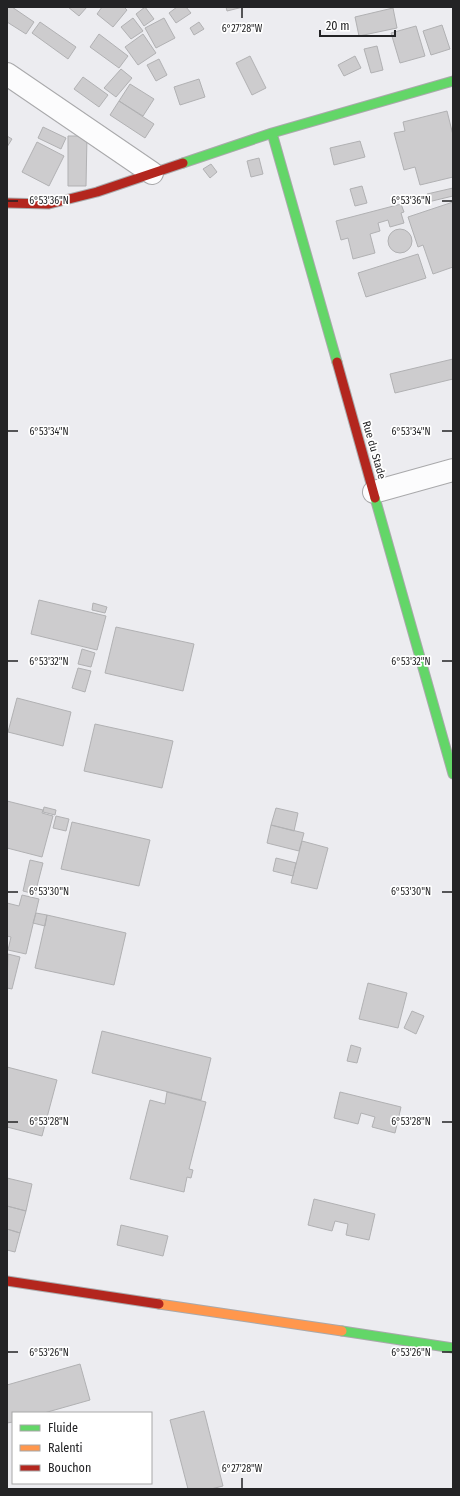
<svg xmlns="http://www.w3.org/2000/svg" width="460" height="1496" viewBox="0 0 460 1496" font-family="'Fira Sans Condensed',sans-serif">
<rect width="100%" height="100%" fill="#ececf0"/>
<!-- building -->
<path fill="#cdccce" stroke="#b1b1b3" d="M7,7h5l22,15 -8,12 -19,-12z
M68,7h19l-8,9z
M102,7h22l3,3 -14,17 -16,-13z
M145,7l9,12 -10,7 -8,-12z
M177,7h9l5,6 -15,10 -7,-10z
M226,7h17l-16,4z
M393,8l4,20 -38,8 -4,-19z
M133,18l10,13 -12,8 -10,-12z
M164,18l11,20 -19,10 -11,-20z
M40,22l36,25 -8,12 -36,-26z
M199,22l5,7 -10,6 -4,-7z
M442,25l8,24 -19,6 -8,-24z
M416,26l9,30 -25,7 -9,-30z
M99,34l29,22 -9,12 -29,-21z
M143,34l13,19 -18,12 -13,-18z
M377,46l6,24 -12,3 -7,-24z
M250,56l16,32 -14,7 -16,-32z
M355,56l6,12 -17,8 -6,-11z
M159,59l8,16 -11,6 -9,-16z
M121,69l11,9 -16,19 -12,-9z
M83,77l25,18 -9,12 -25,-18z
M199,79l6,18 -25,8 -6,-18z
M130,84l24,15 -11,17 -24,-15z
M119,101l35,23 -9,14 -35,-23z
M447,111l6,24v42l-33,8 -5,-18 -11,3 -10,-37 11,-2 -2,-9z
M43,127l23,11 -5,11 -23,-11z
M7,136l5,3 -5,8z
M68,136h19l-1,50h-18z
M360,141l5,16 -31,8 -4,-17z
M37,142l27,14 -15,30 -27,-14z
M259,158l4,16 -12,3 -4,-16z
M211,164l6,8 -7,6 -7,-9z
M362,186l5,17 -12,3 -5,-17z
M453,188v8l-25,6 -1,-8z
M453,202v65l-20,7 -10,-29 -5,2 -10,-30z
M401,204l3,8 -3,1 3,10 -14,4 -2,-7 -10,3 2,8 -10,3 5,19 -22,6 -5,-21 -7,2 -5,-19z
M388 241a12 12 0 1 1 24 0a12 12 0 1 1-24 0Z
M418,254l8,24 -60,19 -8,-24z
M453,359v20l-58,14 -5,-19z
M39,600l67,16 -9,34 -66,-16z
M93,603l14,4 -2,6 -13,-3z
M116,627l78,17 -11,47 -78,-18z
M82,649l13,4 -4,14 -13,-3z
M78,668l13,3 -6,21 -13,-4z
M17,698l54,14 -8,34 -55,-14z
M95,724l78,17 -11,47 -78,-17z
M7,801l36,9 -1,3 11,3 -11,41 -35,-9z
M44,807l12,3 -1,5 -12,-3z
M276,808l22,5 -4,18 -23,-6z
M56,816l13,3 -3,12 -13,-3z
M72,822l78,18 -11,46 -78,-17z
M271,825l33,8 -5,18 -32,-8z
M302,841l26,7 -11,41 -26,-6z
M276,858l20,5 -3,13 -20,-5z
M30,860l13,3 -8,31 -12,-3z
M22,895l17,4 -13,55 -18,-4 3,-13 -4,-1v-33l12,3z
M36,913l11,2 -2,11 -12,-3z
M47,915l79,18 -12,52 -79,-17z
M8,954l12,3 -8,32 -5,-1z
M368,983l39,10 -9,35 -39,-9z
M412,1011l12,5 -8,18 -12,-6z
M102,1031l109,27 -10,42 -109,-27z
M351,1045l10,3 -4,15 -10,-2z
M7,1067l50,13 -15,56 -35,-9z
M167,1092l39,10 -17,67 4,1 -2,8 -4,-1 -3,15 -54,-13 20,-79 15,4z
M340,1092l61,15 -6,26 -23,-6 3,-10 -14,-4 -3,11 -24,-6z
M7,1178l25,6 -6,27 -19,-5z
M314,1199l61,15 -6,26 -23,-5 2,-11 -13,-3 -3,10 -24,-6z
M7,1206l19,5 -6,22 -13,-4z
M121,1225l47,11 -5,20 -46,-11z
M7,1229l13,4 -5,19 -8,-2z
M80,1364l10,36 -46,13h-31v9l-6,1v-38z
M204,1411l19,75 -12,3h-23l-18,-69z"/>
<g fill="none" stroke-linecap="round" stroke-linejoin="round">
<!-- street casing -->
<g stroke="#a9a9ab" stroke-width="24">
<path id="street" d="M7,74l145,99
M374,492l79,-22"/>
</g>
<!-- fast casing -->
<g stroke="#a9a9ab" stroke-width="11">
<path id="fast" d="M272,133l65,229
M183,163l89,-30 181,-52
M375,498l78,276
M342,1331l111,17"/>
</g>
<!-- slow casing -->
<g stroke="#a9a9ab" stroke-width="11">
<path id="slow" d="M159,1304l183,27"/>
</g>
<!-- jam casing -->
<g stroke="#a9a9ab" stroke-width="11">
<path id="jam" d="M7,203l42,1 48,-12 86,-29
M337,362l38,136
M7,1281l152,23"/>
</g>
<!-- street -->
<use href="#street" stroke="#fcfcfd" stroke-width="22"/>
<!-- fast -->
<use href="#fast" stroke="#63d668" stroke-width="9"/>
<!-- slow -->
<use href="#slow" stroke="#ff974d" stroke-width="9"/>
<!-- jam -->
<use href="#jam" stroke="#b3261e" stroke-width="9"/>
</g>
<!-- ticks -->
<path fill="none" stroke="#232325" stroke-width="1.5" d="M242,8v10M8,201h10M442,201h10M8,431h10M442,431h10M8,661h10M442,661h10M8,892h10M442,892h10M8,1122h10M442,1122h10M8,1352h10M442,1352h10M242,1478v10"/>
<g text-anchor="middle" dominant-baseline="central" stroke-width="3.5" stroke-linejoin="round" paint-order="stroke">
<!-- street labels -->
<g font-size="11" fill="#232325" stroke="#fff">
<text transform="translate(374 450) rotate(74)">Rue du Stade</text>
</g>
</g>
<g font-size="10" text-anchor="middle" fill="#232325" stroke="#fff" stroke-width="3.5" stroke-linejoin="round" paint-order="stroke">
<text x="242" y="32">6°27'28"W</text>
<text x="49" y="204">6°53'36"N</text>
<text x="411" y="204">6°53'36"N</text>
<text x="49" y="435">6°53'34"N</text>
<text x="411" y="435">6°53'34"N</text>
<text x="49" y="665">6°53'32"N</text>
<text x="411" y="665">6°53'32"N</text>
<text x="49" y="895">6°53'30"N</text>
<text x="411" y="895">6°53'30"N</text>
<text x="49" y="1125">6°53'28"N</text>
<text x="411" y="1125">6°53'28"N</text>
<text x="49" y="1356">6°53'26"N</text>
<text x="411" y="1356">6°53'26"N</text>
<text x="242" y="1472">6°27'28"W</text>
</g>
<!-- border -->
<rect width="460" height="1496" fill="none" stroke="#232325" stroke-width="16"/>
<!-- legend -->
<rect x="12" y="1412" width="140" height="72" fill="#ffffff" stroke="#a7a7a8"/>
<rect x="20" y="1425" width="20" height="6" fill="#63d668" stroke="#a7a7a8"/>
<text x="48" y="1432" font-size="12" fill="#232325">Fluide</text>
<rect x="20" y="1445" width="20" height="6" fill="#ff974d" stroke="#a7a7a8"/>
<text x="48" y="1452" font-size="12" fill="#232325">Ralenti</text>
<rect x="20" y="1465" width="20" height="6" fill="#b3261e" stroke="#a7a7a8"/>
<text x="48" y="1472" font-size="12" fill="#232325">Bouchon</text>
<!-- scale -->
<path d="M320 30v6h75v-6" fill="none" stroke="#232325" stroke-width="2"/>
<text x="326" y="30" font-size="12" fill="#232325" stroke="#ffffff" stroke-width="3" paint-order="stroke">20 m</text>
</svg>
